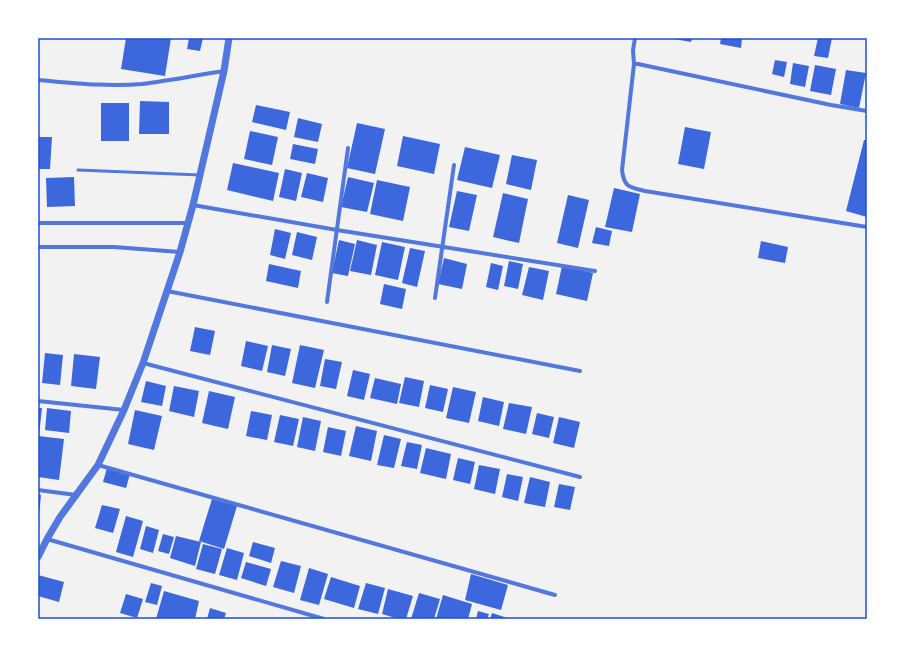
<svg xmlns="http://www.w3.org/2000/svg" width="905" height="657" viewBox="0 0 905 657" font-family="'Crimson Pro',serif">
<rect width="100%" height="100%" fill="#f2f2f2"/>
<!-- building -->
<path fill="#3d67dc" d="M126,38h45l-6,38 -44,-7z
M189,38h14l-3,13 -13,-2z
M674,38h18l-1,4 -17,-3z
M721,38h21l-1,10 -21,-4z
M818,38h14l-4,20 -14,-2z
M775,60l12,2 -3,15 -12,-3z
M793,63l16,3 -4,21 -15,-3z
M815,65l21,4 -5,26 -21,-4z
M846,70l20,3 -7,35 -19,-4z
M140,101l29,1v32h-30z
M101,103h28v38h-28z
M256,105l34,7 -4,18 -34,-8z
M298,118l24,6 -4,18 -24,-5z
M357,123l28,6 -10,45 -28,-6z
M685,127l26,5 -7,37 -26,-5z
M250,131l28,6 -6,28 -28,-6z
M403,136l37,8 -6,30 -37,-8z
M38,137h14l-2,32h-12z
M864,140h3v77l-21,-6z
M293,144l25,5 -3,15 -25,-5z
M465,147l35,8 -8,33 -35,-8z
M512,155l25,5 -6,30 -25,-6z
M233,163l46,10 -6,28 -46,-11z
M285,169l17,4 -6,28 -17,-4z
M307,173l21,5 -5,24 -22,-5z
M74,177l1,29 -28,1 -1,-29z
M348,177l26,6 -7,29 -26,-5z
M377,180l33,7 -7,34 -33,-7z
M614,188l26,6 -8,38 -27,-5z
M457,191l20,4 -8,36 -20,-4z
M503,193l25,6 -9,44 -26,-6z
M568,195l21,5 -11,48 -21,-5z
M596,227l16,4 -3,15 -17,-3z
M275,229l16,4 -6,26 -15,-4z
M297,232l20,5 -5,23 -20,-5z
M339,240l16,4 -7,32 -16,-3z
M357,240l20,5 -6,30 -21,-4z
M761,241l27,6 -3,16 -27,-5z
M382,242l23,5 -7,33 -23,-5z
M410,248l15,3 -8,36 -15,-4z
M444,258l23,6 -5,25 -24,-5z
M509,261l14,3 -5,25 -14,-3z
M491,263l12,3 -5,24 -12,-3z
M269,264l32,7 -3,17 -32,-7z
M562,266l31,7 -6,28 -31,-7z
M529,267l20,4 -6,29 -21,-5z
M384,284l22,5 -4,20 -22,-5z
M195,327l20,4 -5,24 -20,-4z
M246,341l22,5 -6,25 -21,-5z
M272,345l19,4 -6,27 -18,-4z
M300,345l24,5 -9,38 -23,-5z
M45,353l18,2 -3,30 -18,-2z
M74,354l26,3 -4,32 -25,-3z
M325,359l17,3 -6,27 -16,-3z
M353,370l17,4 -6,26 -17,-4z
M405,377l19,4 -5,26 -20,-4z
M375,378l26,6 -4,20 -27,-6z
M146,381l20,5 -4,20 -21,-4z
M430,385l18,4 -5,23 -18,-4z
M174,386l25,5 -5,26 -25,-6z
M453,387l23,5 -7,31 -23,-5z
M209,391l26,6 -7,32 -26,-6z
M483,397l21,5 -5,24 -21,-5z
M509,403l23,4 -6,27 -23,-5z
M38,408h4l-3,27h-1z
M47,408l24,3 -2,22 -24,-3z
M135,410l27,6 -8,34 -26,-6z
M251,411l21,4 -5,25 -21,-4z
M537,413l17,4 -5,21 -17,-4z
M280,415l19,4 -6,27 -19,-4z
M303,417l18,4 -6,30 -18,-4z
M559,417l21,5 -6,26 -21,-5z
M356,426l21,5 -6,30 -22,-5z
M328,427l18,4 -5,25 -18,-4z
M384,435l17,4 -7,29 -17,-3z
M38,436l26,3 -5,41 -21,-3z
M407,442l15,3 -5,24 -16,-3z
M426,448l25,6 -5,25 -26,-6z
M458,458l17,4 -5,22 -17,-4z
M479,465l21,4 -5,25 -21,-5z
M107,468l23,6 -4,14 -23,-6z
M507,474l16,3 -5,24 -16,-4z
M530,477l20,5 -5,25 -21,-4z
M559,484l16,3 -5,23 -16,-3z
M38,494l3,1 -2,20h-1z
M212,499l25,7 -13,43 -25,-8z
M102,505l18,4 -7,24 -18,-5z
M126,516l17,5 -10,36 -17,-5z
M146,526l13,4 -6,23 -13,-4z
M163,534l11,3 -5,17 -11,-3z
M176,536l25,6 -6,24 -25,-8z
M253,542l22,6 -4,15 -22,-7z
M203,544l19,5 -7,25 -19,-5z
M227,548l17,5 -7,27 -18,-5z
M281,561l20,5 -7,27 -21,-6z
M246,562l25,7 -5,17 -25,-8z
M309,568l19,6 -9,31 -19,-5z
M471,574l37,11 -7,25 -36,-10z
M38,575l26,7 -5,20 -21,-6z
M331,577l29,9 -6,22 -30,-9z
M151,583l11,3 -5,19 -12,-3z
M366,583l19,5 -7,26 -20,-5z
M388,589l25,7 -7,23h-7l-17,-5z
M164,591l35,10 -4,18h-39z
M419,593l21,6 -6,20h-23z
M126,594l17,5 -6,19 -17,-5z
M443,595l29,9 -4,15h-32z
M210,608l16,5 -2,6h-17z
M478,611l11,3 -2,5h-11z
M492,613l19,6h-21z"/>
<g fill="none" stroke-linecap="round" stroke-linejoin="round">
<!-- service -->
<path stroke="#5277de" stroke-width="3" d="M78,170l122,5"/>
<!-- minor -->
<path stroke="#5277de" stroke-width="4" d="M635,38l-2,12 1,14h4l193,41 36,6
M634,64l-12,106c2,18 8,17 23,21l222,36
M38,80c35,3 69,7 104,4 27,-3 55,-9 82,-13
M193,205l144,25 258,41
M38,223h150
M38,247h76l66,5
M167,291l413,80
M435,298l19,-133
M327,302l21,-154
M143,363l437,114
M38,401l86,9
M98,465l457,130
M38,490l38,5
M47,539l277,80"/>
<!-- tertiary -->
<path stroke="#5277de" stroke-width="7" d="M38,557l9,-18 13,-22 38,-52 26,-55 19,-47 37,-111 13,-47 31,-134 5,-33"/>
</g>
<!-- border -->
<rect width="905" height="657" fill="none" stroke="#ffffff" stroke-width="78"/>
<rect x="39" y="39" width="827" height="579" fill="none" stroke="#1d4ed8" stroke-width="1.5"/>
</svg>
